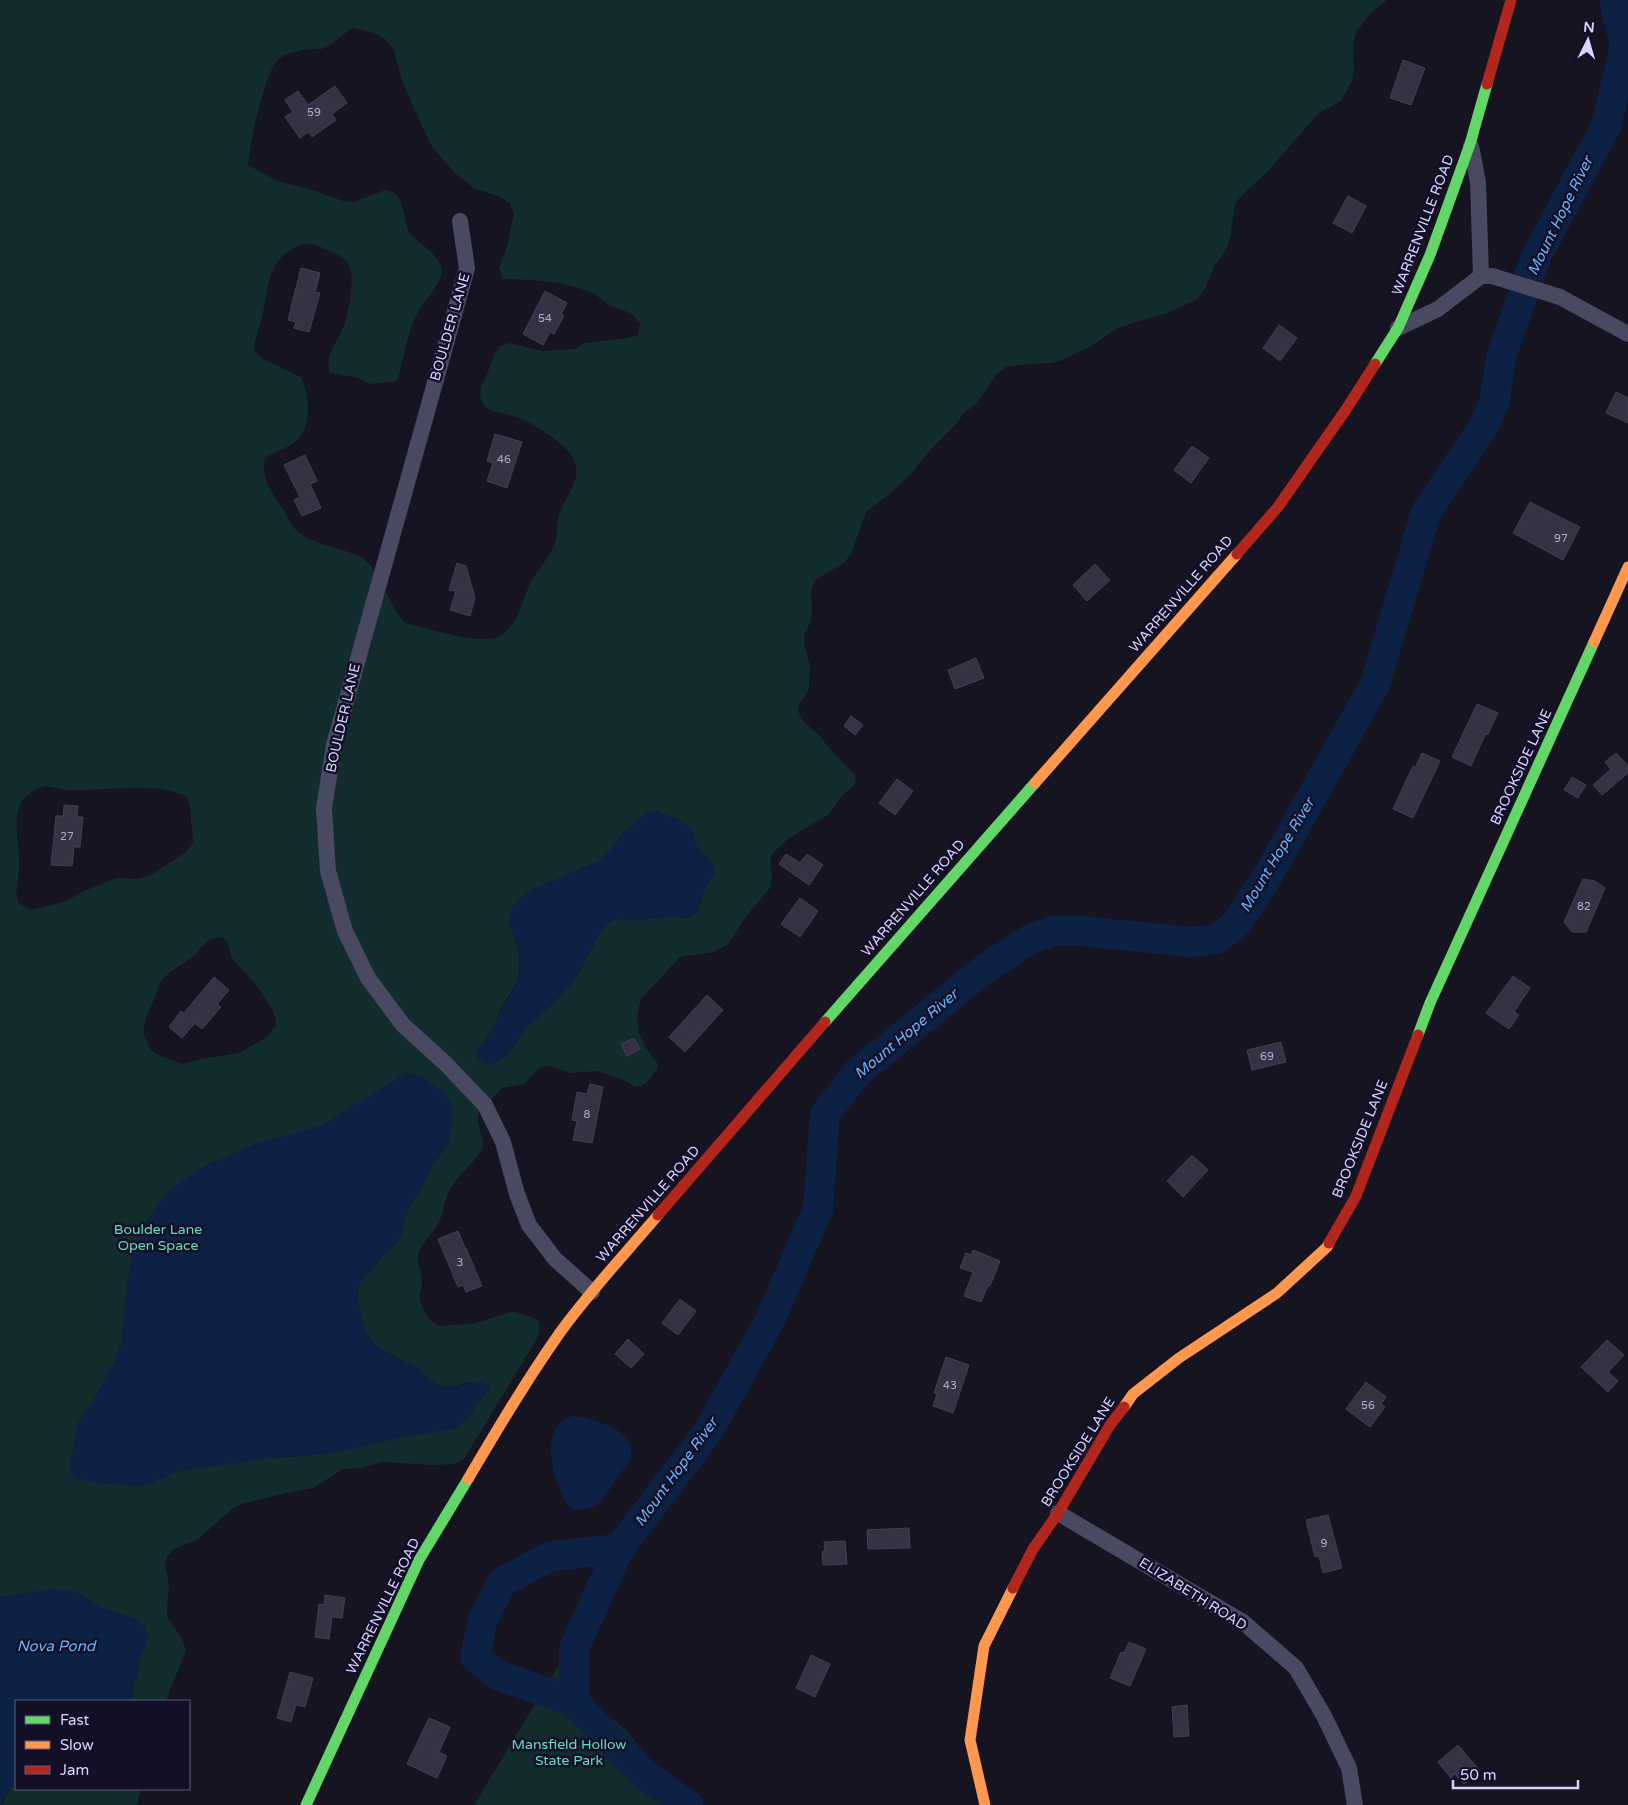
<svg xmlns="http://www.w3.org/2000/svg" width="1628" height="1805" viewBox="0 0 1628 1805" font-family="'Varela Round',sans-serif">
<rect width="100%" height="100%" fill="#161421"/>
<!-- green -->
<path fill="#132c2d" fill-rule="evenodd" d="M0,0h1387l-17,14 -14,18 -3,13 1,23 -2,13 -11,20 -22,12 -52,59 -25,23 -7,9 -5,33 -3,11 -13,19 -9,21 -7,11 -30,14 -32,9 -20,7 -28,19 -24,11 -12,4 -22,1 -24,3 -9,7 -20,29 -14,11 -6,9 -24,24 -25,30 -15,14 -27,21 -15,42 -7,9 -29,17 -4,10 1,22 -2,11 -5,10 -1,11 6,22 -1,19 -1,6 -9,14 -1,6 5,10 18,16 7,10 26,27 2,5 -1,5 -13,12 -14,19 -39,23 -17,16 -2,5 2,17 -2,12 -22,26 -20,30 -15,8 -33,5 -39,42 -4,17 2,17 7,15 12,16 -1,5 -11,14 -5,3 -6,1 -9,-6 -28,-10 -27,2 -21,-7h-5l-6,2 -15,16 -22,4 -23,25c-5,11 5,22 4,33 -2,11 -27,31 -33,43 -6,11 -6,26 -13,36 -5,10 -16,18 -19,29 -2,11 5,20 4,31 -1,4 -3,10 -2,15 2,10 11,24 20,26l36,-3 34,-11h6l22,8c3,9 1,14 -3,22l-71,117 -9,5 -22,1 -51,-3 -22,6 -17,1 -30,19 -22,4 -50,12 -10,6 -34,30 -22,8 -8,8 -2,11 4,17 -2,29 1,5 14,21 4,11 -20,51h-35l9,-42 8,-22 -13,-18 -32,-11 -30,-17 -73,6zM352,28l23,5 10,6 8,9 10,36 29,63 24,27 19,15 23,7 12,7 4,11 -7,33 -8,21 4,11c30,1 59,1 87,13 8,3 14,11 22,14 15,7 19,4 28,18l-2,11 -10,3 -44,5 -9,6 -33,2 -32,-8 -10,3 -6,9 -8,22 -5,9 -1,12c1,3 4,8 6,9 7,6 24,7 33,11 15,6 47,26 54,40 11,22 -8,37 -14,57 -3,10 -1,24 -6,33 -5,11 -15,21 -21,32 -11,20 -12,45 -34,57 -18,8 -72,-9 -93,-14 -17,-19 -22,-47 -41,-64 -3,-3 -9,-5 -13,-6 -16,-6 -36,-9 -50,-19 -12,-8 -14,-20 -22,-31 -10,-13 -18,-27 -14,-45 9,-5 22,-10 31,-17 17,-16 13,-46 5,-64l-40,-19 -7,-8c1,-12 5,-22 8,-34 8,-28 3,-52 32,-68 11,-6 18,-5 29,0 10,5 23,8 27,20 5,15 -2,49 -8,63 -7,14 -18,26 -12,42l29,5 10,6 25,-2 4,-2c6,-26 11,-57 27,-79 8,-11 21,-23 15,-37 -3,-9 -22,-23 -30,-30 -8,-14 -3,-42 -25,-44l-31,12 -11,-1 -34,-12 -32,-8 -29,-16c1,-19 17,-95 31,-106 9,-7 23,-9 33,-10 4,-1 9,1 12,-1 8,-3 21,-15 28,-20zM45,786c7,1 15,3 23,4 36,2 87,-10 119,7l3,11 3,35 -7,9 -37,24 -11,3 -22,-1 -32,13 -20,11 -33,8c-5,-3 -13,-5 -14,-12 -2,-10 2,-22 2,-31 1,-19 -6,-40 0,-59 3,-12 15,-18 26,-22zM657,811l21,9 19,27 16,18 2,6 -11,20 -7,22 -4,3 -5,2 -17,-2 -32,4 -22,-1 -10,5 -8,9 -7,16 -20,34 -21,22 -22,20 -25,33 -26,-9 17,-22 5,-17 18,-29 2,-21 -4,-22 -7,-15 4,-17 12,-12 74,-33 12,-10 9,-14 31,-25zM223,937l4,5 5,16 24,27 16,24 4,12 -1,5 -7,10 -9,6 -20,11 -38,6 -19,5 -22,-8 -9,-6 -7,-15v-11l17,-43 8,-8 26,-18 7,-9 9,-7zM449,1099v44l-16,21 -12,25 -10,14 -5,11 -4,17 -4,10 -17,16 -10,14 -9,7 -4,10 -1,12 9,33 11,14 31,17c13,3 20,18 32,22 13,5 23,-5 35,-4 5,0 11,4 15,5l-14,17 -8,15c-41,11 -82,23 -123,31 -25,5 -51,7 -76,8z
M560,1663l23,24 16,21 26,21 26,32 12,18 12,26h-201z
M16,1778v11h125l-5,16h-135z"/>
<!-- water -->
<path fill="#0d2144" d="M656,810l22,10 15,10 4,17 16,18 2,6 -11,20 -7,22 -4,3 -5,2 -17,-2 -32,4 -22,-1 -10,5 -8,9 -7,16 -20,34 -21,22 -22,20 -25,33 -10,6h-5l-10,-5 -3,-4c4,-11 14,-19 19,-29 3,-6 4,-12 7,-18 5,-9 14,-19 16,-29 1,-6 3,-14 2,-19 -1,-18 -16,-35 -8,-51 10,-24 67,-35 88,-49 10,-7 13,-15 20,-23 9,-10 23,-24 36,-27z
M406,1073l16,4 20,13 7,9 4,10 -4,34 -16,21 -12,25 -10,14 -5,11 -4,17 -4,10 -17,16 -10,14 -9,7 -4,10 -1,12 9,33 11,14 31,17c13,3 20,18 33,23 17,5 34,-14 49,0l-14,17 -8,15 -14,10 -56,9 -54,13 -33,4 -42,3 -89,13 -31,13 -11,2 -44,-3 -20,-6 -5,-10 9,-44 13,-19 22,-39 8,-21 7,-69 7,-32 10,-20 13,-19 15,-17 29,-20 54,-23 67,-19z
M572,1416c13,0 44,10 53,20 5,5 7,15 6,22 -2,6 -9,13 -13,19 -5,7 -14,22 -20,27 -7,5 -18,7 -26,4 -7,-4 -9,-12 -12,-19 -10,-23 -18,-62 12,-73z
M50,1589l23,2 30,17 32,11 10,7 3,11 -8,22 -9,42h-115v77l-16,27v-208z"/>
<g fill="none" stroke-linecap="round" stroke-linejoin="round">
<!-- river -->
<path stroke="#0d2144" stroke-width="30" d="M574,1702v-54l45,-99
M688,1805l-45,-32 -69,-71 -76,-27 -23,-18 8,-38 19,-37 49,-26 68,-7 90,-119 61,-110 48,-111 7,-95 33,-42 125,-102 47,-31 24,-8h26l111,11 26,-3 20,-16 30,-46 108,-193 51,-172 57,-85 11,-24 8,-49 34,-97 70,-131 19,-80 -11,-46"/>
</g>
<!-- building -->
<path fill="#343243" stroke="#433f54" d="M1403,60l22,8 -14,37 -21,-7z
M335,86l12,17 -15,11 4,6 -24,17 -4,-5 -8,6 -15,-21 8,-5 -8,-12 13,-9 10,14z
M1348,196l18,10 -14,27 -19,-10z
M301,268l19,5 -5,19 5,1 -11,39 -15,-4 2,-6 -8,-2z
M545,291l22,12 -6,11 3,2 -10,18 -4,-2 -7,13 -20,-11z
M1279,325l18,13 -17,23 -17,-13z
M1616,392l12,6v25l-22,-10z
M495,434l27,8 -15,46 -20,-7 6,-18 -6,-2z
M1192,446l17,12 -18,25 -17,-13z
M305,455l12,26 -7,3 11,24 -19,8 -8,-16 6,-3 -16,-32z
M1530,502l50,25 -17,33 -50,-27z
M457,563l9,3 9,32 -5,18 -20,-6 6,-19 -7,-1z
M1095,564l15,16 -23,21 -14,-16z
M976,658l8,20 -29,11 -7,-19z
M1477,704l21,9 -10,21 -3,1 -14,31 -19,-9z
M851,716l12,9 -8,10 -11,-9z
M1422,753l18,8 -27,57 -20,-9 20,-43 2,2z
M1616,753l12,13v7l-26,22 -9,-10 18,-16 -6,-7z
M1572,777l14,8 -8,13 -14,-8z
M897,779l16,12 -18,24 -16,-12z
M64,805l14,1 -1,11h6l-3,30h-6l-2,19 -21,-1 5,-49h7z
M786,854l14,9 7,-9 16,11 -14,20 -30,-21z
M1583,879l12,2 10,7 -19,44h-14l-8,-10z
M800,898l18,13 -18,26 -19,-13z
M1513,976l17,12 -16,24 5,3 -10,14 -23,-16z
M214,977l15,13 -12,14 4,3 -19,22 -7,-6 -13,15 -13,-11 12,-16 3,2z
M707,995l16,15 -38,42 -16,-15z
M634,1038l6,11 -13,7 -6,-12z
M1281,1042l5,20 -34,8 -5,-20z
M590,1084l13,3 -11,56 -19,-3 4,-19 -5,-1 5,-28 10,2z
M1192,1155l16,15 -25,27 -16,-16z
M458,1231l7,17h1l16,38 -16,6 -3,-7 -5,2 -20,-48z
M973,1250l27,11 -10,25h-2l-7,16 -17,-6 9,-24 -13,-4 6,-15 5,2z
M680,1299l16,12 -18,24 -16,-12z
M628,1339l16,15 -13,14 -16,-14z
M1607,1340l17,15 -16,17 10,9 -10,11 -27,-25z
M946,1357l23,8 -16,48 -20,-7 4,-12 -3,-1z
M1366,1382l20,15 -5,7 4,3 -15,20 -24,-18z
M1328,1515l14,53 -19,5 -4,-17 -4,1 -9,-37z
M909,1528l1,20 -42,1 -1,-19z
M845,1541l2,23 -24,1 -1,-13 3,-2 -1,-8z
M325,1595l20,3 -3,20 -10,-1 -3,22 -14,-2 4,-33 5,1z
M1129,1642l17,7 -16,37 -20,-8 11,-26 3,1z
M811,1655l19,9 -15,33 -19,-9z
M290,1672l23,6 -8,29 -9,-2 -5,17 -14,-4z
M1187,1705l2,31 -15,1 -2,-30z
M429,1718l21,9 -11,25 8,4 -10,22 -30,-14z
M1458,1745l22,26 -16,13 -9,-10 -4,4 -13,-16z"/>
<g fill="none" stroke-linecap="round" stroke-linejoin="round">
<!-- street -->
<path stroke="#4a4962" stroke-width="16" d="M1471,146l7,36 3,94
M460,221l7,47 -133,477 -10,63 4,63 17,60 23,47 35,47 43,39 39,41 18,37 14,52 12,31 26,34 37,33
M1398,328l40,-19 43,-33h11l68,21 68,37
M1058,1513l185,109 53,46 28,48 25,52 6,37"/>
<!-- fast -->
<path stroke="#63d668" stroke-width="11" d="M1375,364l23,-36 32,-73 40,-111 17,-60
M825,1022l210,-239
M1418,1035l12,-32 164,-361
M306,1805l113,-245 49,-81"/>
<!-- slow -->
<path stroke="#ff974d" stroke-width="11" d="M1594,642l34,-75
M1035,783l202,-229
M1124,1407l9,-13 46,-36 98,-65 50,-46 2,-4
M468,1479c29,-49 58,-98 91,-145 30,-42 66,-80 99,-119
M985,1805l-15,-65 14,-94 29,-58"/>
<!-- jam -->
<path stroke="#b3261e" stroke-width="11" d="M1487,84l24,-84
M1237,554l41,-47 69,-99 28,-44
M658,1215l167,-193
M1329,1243l27,-47 62,-161
M1013,1588l20,-39 25,-36 52,-88 14,-18"/>
</g>
<g text-anchor="middle" dominant-baseline="central" stroke-width="5" stroke-linejoin="round" paint-order="stroke">
<!-- number labels -->
<g font-size="11" fill="#b0acd0">
<text x="314" y="112">59</text>
<text x="545" y="318">54</text>
<text x="504" y="459">46</text>
<text x="1561" y="538">97</text>
<text x="67" y="836">27</text>
<text x="1584" y="906">82</text>
<text x="1267" y="1056">69</text>
<text x="587" y="1114">8</text>
<text x="460" y="1262">3</text>
<text x="950" y="1385">43</text>
<text x="1368" y="1405">56</text>
<text x="1324" y="1543">9</text>
</g>
<!-- street labels -->
<g font-size="14" fill="#d9d4ff" stroke="#130f26">
<text transform="translate(1423 225) rotate(-69)">WARRENVILLE ROAD</text>
<text transform="translate(450 327) rotate(-74)">BOULDER LANE</text>
<text transform="translate(1181 594) rotate(-49)">WARRENVILLE ROAD</text>
<text transform="translate(343 718) rotate(-77)">BOULDER LANE</text>
<text transform="translate(1521 767) rotate(-65)">BROOKSIDE LANE</text>
<text transform="translate(913 898) rotate(-49)">WARRENVILLE ROAD</text>
<text transform="translate(1360 1139) rotate(-68)">BROOKSIDE LANE</text>
<text transform="translate(648 1204) rotate(-49)">WARRENVILLE ROAD</text>
<text transform="translate(1078 1452) rotate(-58)">BROOKSIDE LANE</text>
<text transform="translate(1193 1594) rotate(32)">ELIZABETH ROAD</text>
<text transform="translate(383 1606) rotate(-64)">WARRENVILLE ROAD</text>
</g>
<!-- park labels -->
<g font-size="14" fill="#5fe0c0" stroke="#130f26">
<text x="158" y="1229">Boulder Lane<tspan x="158" dy="16">Open Space</tspan></text>
<text x="569" y="1744">Mansfield Hollow<tspan x="569" dy="16">State Park</tspan></text>
</g>
<!-- water labels -->
<g font-size="15" font-style="italic" fill="#62b6ff" stroke="#130f26">
<text transform="translate(1560 216) rotate(-64)">Mount Hope River</text>
<text transform="translate(1277 855) rotate(-59)">Mount Hope River</text>
<text transform="translate(906 1034) rotate(-40)">Mount Hope River</text>
<text transform="translate(676 1472) rotate(-54)">Mount Hope River</text>
<text x="56" y="1646">Nova Pond</text>
</g>
</g>
<!-- legend -->
<rect x="15" y="1700" width="175" height="90" fill="#130f26" stroke="#625e7d"/>
<rect x="25" y="1716" width="25" height="8" fill="#63d668" stroke="#625e7d"/>
<text x="60" y="1725" font-size="15" fill="#d9d4ff">Fast</text>
<rect x="25" y="1741" width="25" height="8" fill="#ff974d" stroke="#625e7d"/>
<text x="60" y="1750" font-size="15" fill="#d9d4ff">Slow</text>
<rect x="25" y="1766" width="25" height="8" fill="#b3261e" stroke="#625e7d"/>
<text x="60" y="1775" font-size="15" fill="#d9d4ff">Jam</text>
<!-- north arrow -->
<g transform="translate(1588 40) rotate(5)" stroke="#130f26" stroke-width="4" paint-order="stroke">
<path d="M0-4L9 19L0 12L-9 19Z" fill="#d9d4ff"/>
<text y="-8" font-size="14" font-weight="bold" text-anchor="middle" fill="#d9d4ff">N</text>
</g>
<!-- scale -->
<path d="M1453 1780v8h125v-8" fill="none" stroke="#d9d4ff" stroke-width="2.5"/>
<text x="1460" y="1780" font-size="15" fill="#d9d4ff" stroke="#130f26" stroke-width="4" paint-order="stroke">50 m</text>
</svg>
